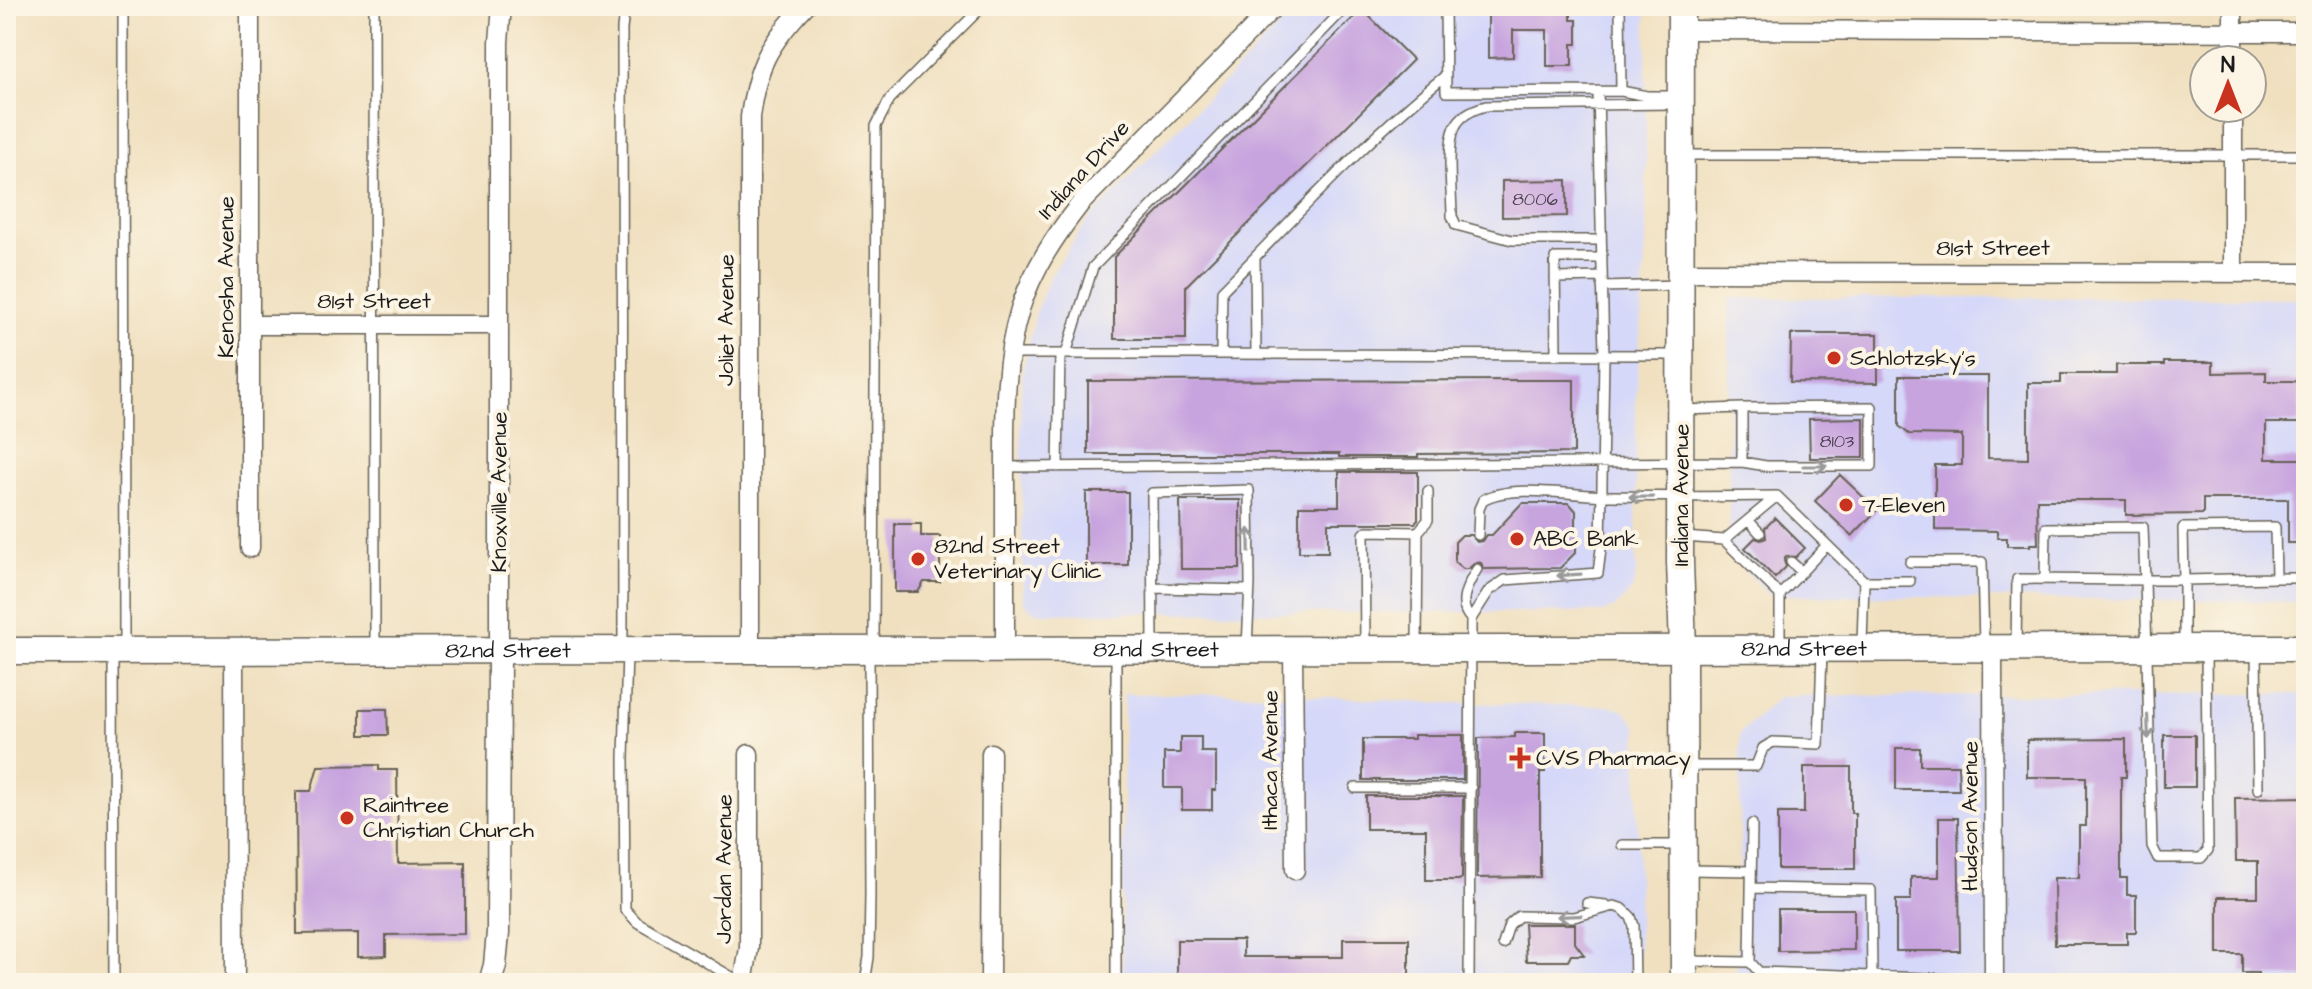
<svg xmlns="http://www.w3.org/2000/svg" width="2312" height="989" viewBox="0 0 2312 989" font-family="'Architects Daughter',sans-serif">
<rect width="100%" height="100%" fill="#fcf5e5"/>
<filter id="ink" filterUnits="userSpaceOnUse"><feTurbulence type="fractalNoise" baseFrequency=".0125" numOctaves="2"/><feDisplacementMap in="SourceGraphic" scale="16" xChannelSelector="R" yChannelSelector="G"/><feConvolveMatrix kernelMatrix="1 2 1 2 8 2 1 2 1" color-interpolation-filters="sRGB"/></filter>
<filter id="wash" filterUnits="userSpaceOnUse"><feTurbulence type="fractalNoise" baseFrequency=".006" numOctaves="4" result="noise"/><feDisplacementMap in="SourceGraphic" scale="32" xChannelSelector="R" yChannelSelector="G"/><feGaussianBlur stdDeviation="1.8" result="paint"/><feColorMatrix in="noise" values="0 0 0 0 0 0 0 0 0 0 0 0 0 0 0 0 0 1.4 0 .05"/><feComposite in="paint" operator="in"/></filter>
<g filter="url(#wash)">
<rect width="100%" height="100%" fill="#f0e0c0"/>
<!-- built -->
<path fill="#d5d8f9" d="M1299,6h347v233l-10,162v173l-4,16 -17,18 -12,4 -564,1 -10,-5 -6,-7 -2,-204 2,-28 14,-60 13,-32 38,-57z
M1729,298h577v304l-537,-7 -40,-41z
M1124,694h142l180,9 166,3 12,4 13,17 2,256h-517z
M2306,694v289h-571l5,-76v-174l40,-37z"/>
<g id="blocks">
<!-- building -->
<path fill="#c8a4df" d="M1488,6h24v4h35v-4h24v14h6v24h-5v22h-25v-36h-34v27l-25,1z
M1362,9l51,51 -227,226v53h-72v-82z
M1567,180v36l-65,1v-36z
M1791,334h87v49l-88,-1z
M2164,362h49v11l53,-1v9h34v42h-34v36h40v84h-18v-44h-85v15l-77,1v-15h-89l1,44h-8v2h-23v-8h-10v-7l-62,-1v-65h27v-30l-53,-1 -10,-8v-50h89v82l40,1v-76h33v-9h55v-9h48z
M1574,380v73l-156,1v3h-79v-3h-251v-73z
M1864,418v40h-54l-1,-39z
M1339,472h79v48l-3,3h-87v29h-29v-46h40z
M1840,475l37,35 -25,26 -37,-35z
M1086,492h42v73h-42z
M1180,500h60v69h-59z
M1522,503h47l7,8v41l-16,16 -76,1 -3,-6 -5,-1 -8,7h-5l-8,-7v-20l7,-7h9l6,7 5,-1 4,-6h6z
M1775,518l30,30 -9,9 -10,-1 -2,5 2,6 -11,11 -30,-30 10,-10 6,2 5,-2 -1,-10z
M895,524h26v12h19v46h-16l-6,10h-23z
M360,709h27l1,26h-28z
M1515,733h30v39h-5v105l-63,1 1,-140 37,-1z
M1414,735h49v45h-100v-41h51z
M2164,735h31v52h-31z
M1180,737h21v15h15v38h-4v20h-30v-22h-18v-35h16z
M2126,739v38h-5v101h6v17h9v37h-9v12h-72l-1,-66h25v-52h7v-49h-59v-37z
M1896,748h24v17h38l1,25h-63z
M379,765v5h18l1,93 67,-1v72l-79,1v21l-28,1v-24l-61,1 -1,-143h15l7,-25z
M1804,767h47v46h4v56h-77v-56h26z
M1366,796h97l-1,82 -3,2h-33v-51h-60z
M2306,797v180h-48v-4h-16v-19h-24v-57h40v-36h-22l-1,-63z
M1939,818h19l2,133h-64v-51h15v-23h28z
M1778,909h76v41l-76,1z
M1524,924h51v19l9,12h-13l-3,6h-42z
M1343,939h66v44h-232v-43h66v17h100z"/>
</g>
</g>
<g filter="url(#ink)">
<use href="#blocks" fill-opacity="0" stroke="#666155" stroke-width="2"/>
<g fill="none" stroke-linecap="round" stroke-linejoin="round">
<!-- service casing -->
<g stroke="#666155" stroke-width="12">
<path id="service" d="M123,6l1,641
M374,6l1,641
M1251,6l13,11
M1445,6l1,86 175,-1
M1620,6l1,85 26,5h33
M1445,76c-80,64 -151,142 -223,215l-1,63 455,1
M1681,155h625
M1601,240h-89l-56,-15 -4,-9c0,-23 -6,-69 3,-89 6,-13 19,-18 31,-21l191,-2
M1255,258l1,96
M1555,278l47,-1
M1602,287l77,-2
M1010,354h211
M1066,354l27,-87 254,-261
M1556,355l-1,-97h47
M1684,410l58,-2v54
M1005,467l737,-5 24,4h106v-59l-130,1
M1058,467l2,-113
M1748,520l12,13
M1478,535l1,-26 4,-9c27,-17 95,-4 128,-4 55,1 111,1 166,0l87,85 -2,63
M1684,537l40,3 56,55v50
M1724,540l53,-44
M1791,562l11,10
M1910,562h72l2,84
M2045,578l1,-50 97,-1 2,53h39v65
M2276,578l-92,2 -1,-52 92,-1 1,51h30
M1864,581h46
M1153,588l96,2
M1780,595l46,-49
M1471,619c-15,-15 -3,-35 6,-50
M1365,645l-1,-111 3,-3 51,1
M1417,645l1,-113 10,-12v-29
M1153,646l-1,-153 97,-3 1,94 -3,63
M874,648l2,-522 14,-27 93,-93
M2016,648l1,-69 128,1 7,266 6,12h43l7,-8 -2,-199
M623,650l-1,-621 2,-17 4,-6
M2256,651l2,138
M627,652l-3,106 1,151 12,13 105,61
M1116,652v331
M113,654l1,329
M1685,766h71l7,-18 10,-6 46,2 3,-93
M1355,788h116
M1622,845h61
M1687,870l64,1
M1751,888l120,2 1,86
M1587,903l19,2
M1503,944l6,-19 10,-9 55,1 40,-11 9,3 8,8 3,9 1,57
M1688,961l62,1 2,-138
M1750,962l9,10 193,7
M865,983l4,-26 1,-63 -1,-241
M1469,983l2,-364 18,-28 16,-11 93,-7 3,-24 3,-194 -6,-264"/>
</g>
<!-- minor casing -->
<g stroke="#666155" stroke-width="21">
<path id="minor" d="M250,6v542
M2233,6v54
M1681,30l625,2
M1680,272l626,1
M2233,272v-164
M251,325h247
M1993,648l1,335
M1005,649c0,-57 0,-114 0,-171 0,-56 -2,-114 15,-169 13,-40 35,-73 60,-105l195,-198
M1293,649l2,221
M499,650v-608l3,-36
M750,650v-533c7,-52 19,-73 55,-111
M234,651l1,332
M743,983l6,-35v-194
M990,983l1,-230"/>
</g>
<!-- tertiary casing -->
<g stroke="#666155" stroke-width="25">
<path id="tertiary" d="M490,983l5,-18 3,-32 1,-283"/>
</g>
<!-- secondary casing -->
<g stroke="#666155" stroke-width="29">
<g id="secondary">
<path d="M1681,6l-1,556 3,86 1,335"/>
<path id="s1" d="M6,651l2300,-3"/>
</g>
</g>
<!-- service -->
<use href="#service" stroke="#fff" stroke-width="9"/>
<!-- minor -->
<use href="#minor" stroke="#fff" stroke-width="18"/>
<!-- tertiary -->
<use href="#tertiary" stroke="#fff" stroke-width="22"/>
<!-- secondary -->
<use href="#secondary" stroke="#fff" stroke-width="26"/>
</g>
<!-- one-way arrows -->
<defs><path id="oneway-shaft" d="M-6 0H5M1.5-3L5.5 0L1.5 3" fill="none" stroke-width="1.6" stroke-linecap="round" stroke-linejoin="round" transform="scale(2)"/></defs>
<g stroke="#999">
<use href="#oneway-shaft" transform="translate(1815 466)"/>
<use href="#oneway-shaft" transform="translate(1641 497) rotate(-179)"/>
<use href="#oneway-shaft" transform="translate(1249 540) rotate(-91)"/>
<use href="#oneway-shaft" transform="translate(1569 575) rotate(176)"/>
<use href="#oneway-shaft" transform="translate(2148 727) rotate(88)"/>
<use href="#oneway-shaft" transform="translate(1569 916) rotate(178)"/>
</g>
</g>
<!-- markers -->
<g fill="#c8321e" stroke="#fcf5e5" stroke-width="3">
<circle cx="1834" cy="358" r="8"/>
<circle cx="1846" cy="505" r="8"/>
<circle cx="1517" cy="539" r="8"/>
<circle cx="918" cy="559" r="8"/>
<path d="M1516 746h8v8h8v8h-8v8h-8v-8h-8v-8h8z"/>
<circle cx="347" cy="818" r="8"/>
</g>
<g text-anchor="middle" dominant-baseline="central" stroke-width="8" stroke-linejoin="round" paint-order="stroke">
<!-- number labels -->
<g font-size="18" fill="#473e4d">
<text x="1535" y="199">8006</text>
<text x="1837" y="441">8103</text>
</g>
<!-- street labels -->
<g font-size="22" fill="#1c1c1c" stroke="#fcf5e5">
<text transform="translate(1084 170) rotate(-48)">Indiana Drive</text>
<text x="1993" y="248">81st Street</text>
<text transform="translate(226 277) rotate(-90)">Kenosha Avenue</text>
<text x="374" y="301">81st Street</text>
<text transform="translate(726 320) rotate(-90)">Joliet Avenue</text>
<text transform="translate(499 492) rotate(-90)">Knoxville Avenue</text>
<text transform="translate(1681 495) rotate(-90)">Indiana Avenue</text>
<text stroke="none"><textPath href="#s1" startOffset="1798">82nd Street</textPath></text>
<text stroke="none"><textPath href="#s1" startOffset="1150">82nd Street</textPath></text>
<text stroke="none"><textPath href="#s1" startOffset="502">82nd Street</textPath></text>
<text transform="translate(1270 760) rotate(-90)">Ithaca Avenue</text>
<text transform="translate(1970 816) rotate(-90)">Hudson Avenue</text>
<text transform="translate(724 869) rotate(-90)">Jordan Avenue</text>
</g>
<!-- poi labels -->
<g font-size="22" fill="#1c1c1c" stroke="#fcf5e5" text-anchor="start">
<text x="1850" y="358">Schlotzsky's</text>
<text x="1862" y="505">7-Eleven</text>
<text x="1533" y="539">ABC Bank</text>
<text x="934" y="546">82nd Street<tspan x="934" dy="25">Veterinary Clinic</tspan></text>
<text x="1536" y="758">CVS Pharmacy</text>
<text x="363" y="805">Raintree<tspan x="363" dy="25">Christian Church</tspan></text>
</g>
</g>
<!-- margin -->
<rect width="2312" height="989" fill="none" stroke="#fcf5e5" stroke-width="32"/>
<!-- north arrow -->
<g transform="translate(2228 84)"><circle r="38" fill="#fcf5e5" stroke="#a29e95" stroke-width="2"/>
<path d="M0-6L14 30L0 20L-14 30Z" fill="#c8321e"/>
<text y="-12" font-size="22" font-weight="bold" text-anchor="middle" fill="#1c1c1c">N</text>
</g>
</svg>
